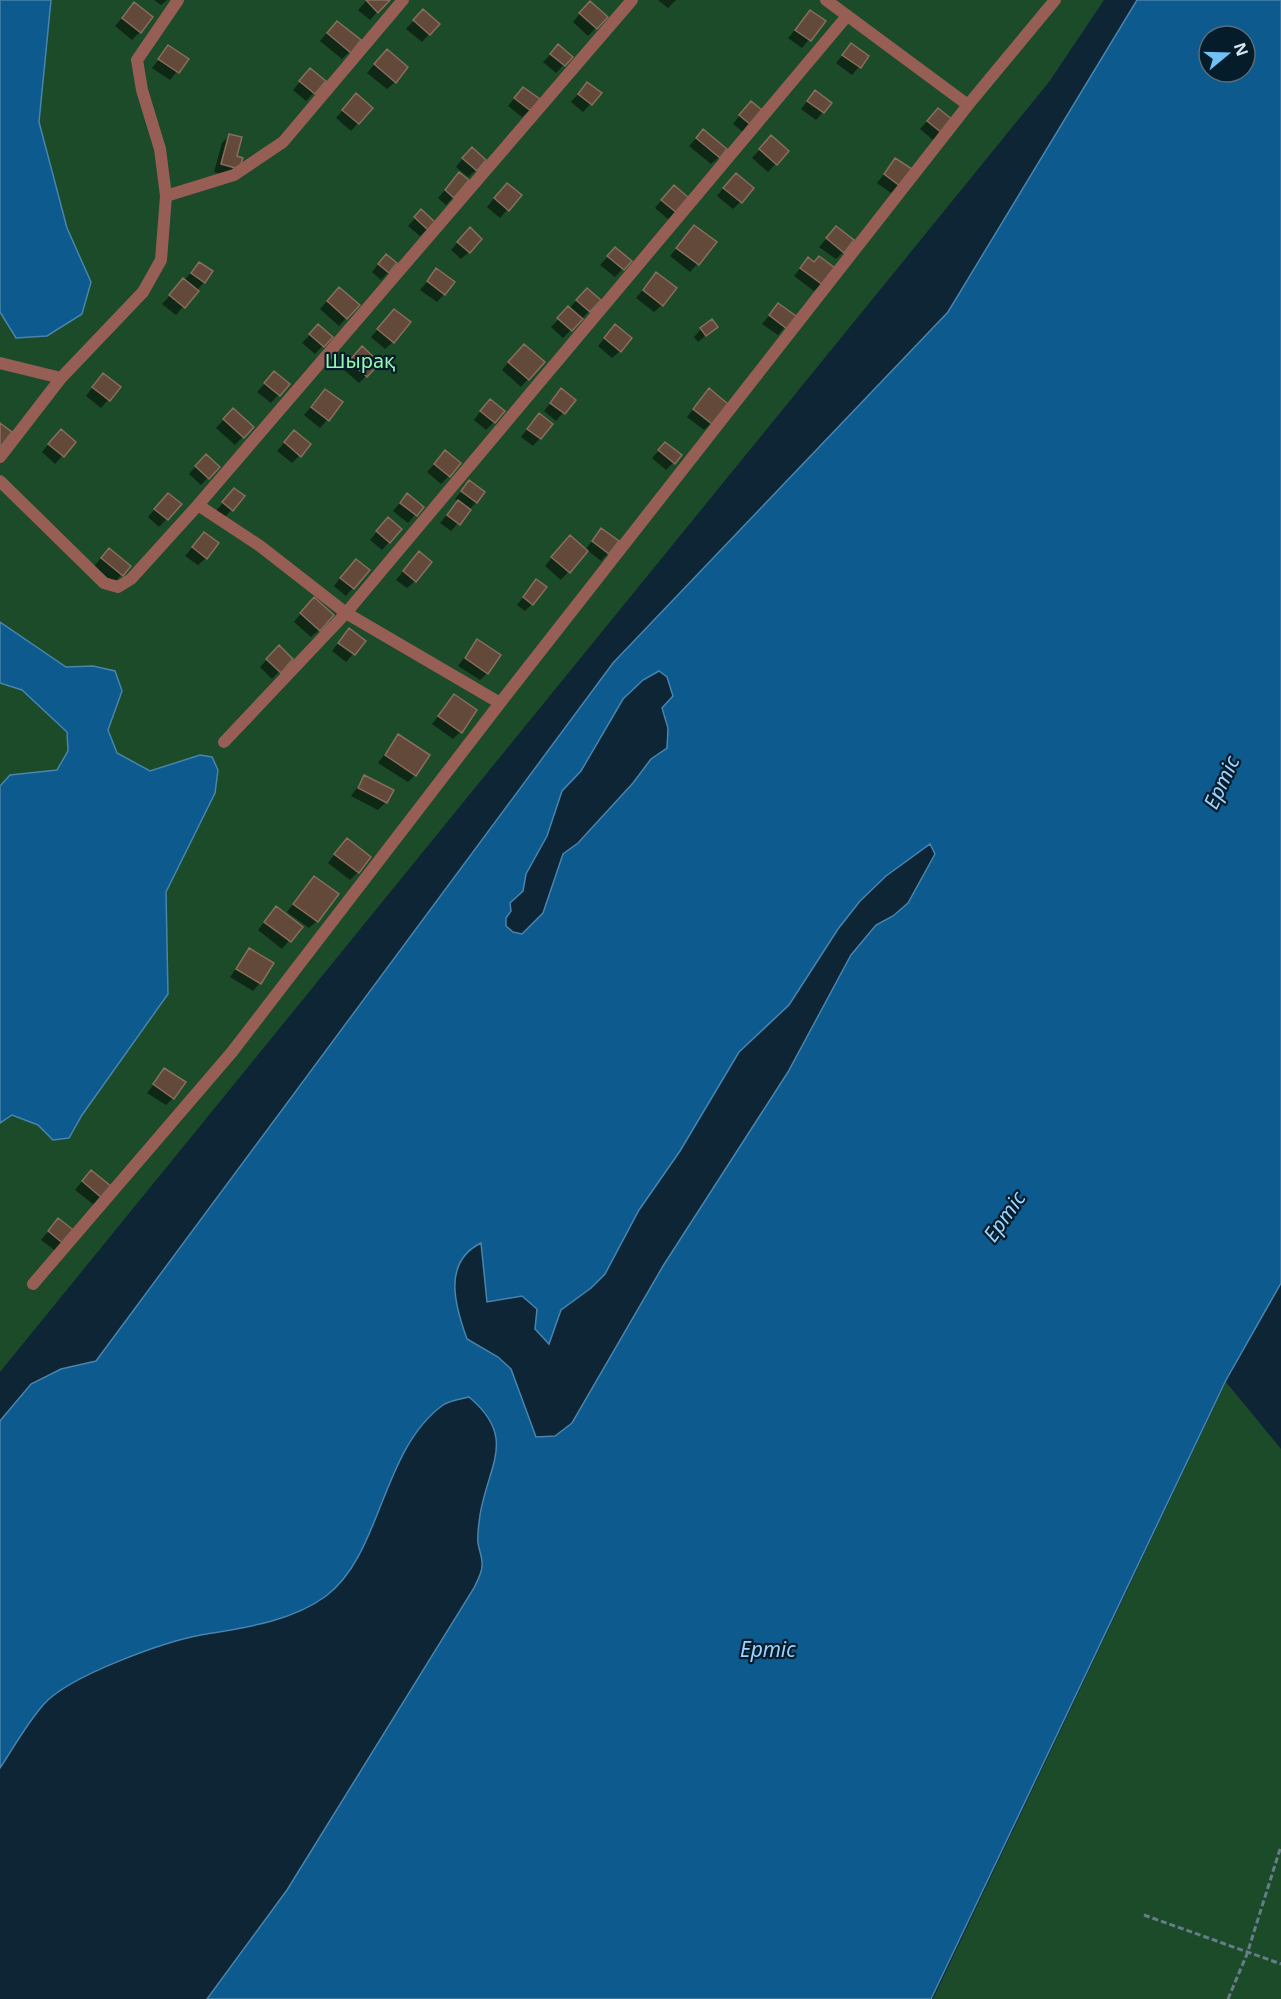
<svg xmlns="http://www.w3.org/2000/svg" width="1281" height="1999" viewBox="0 0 1281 1999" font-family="'Noto Sans',sans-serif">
<rect width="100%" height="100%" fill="#0e2536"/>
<!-- green -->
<path fill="#1b4b29" d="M0,0h1104l-55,82 -1049,1290z
M1226,1382l55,67v550h-348z"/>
<!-- water -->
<path fill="#0c5a8e" stroke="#4984ac" stroke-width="1.5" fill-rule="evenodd" d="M0,0h51l-12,122 28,106 24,54 -9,32 -35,22 -31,2 -16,-26z
M1137,0h144v1283l-55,97 -295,619h-724l80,-109 187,-302c3,-7 8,-15 8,-22 1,-7 -3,-16 -4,-23 -1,-9 1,-19 2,-28 8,-50 38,-77 -11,-118 -8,2 -19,3 -26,8 -62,45 -61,149 -117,191 -35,26 -84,32 -125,39 -38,7 -132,41 -157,69 -17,19 -30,43 -44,64v-347l31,-37 30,-15 35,-8 517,-698 335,-351zM1209,36h36v36h-36zM659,671l8,6 6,19 -11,12 6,20 -1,20 -16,11 -18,24 -55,60 -15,11 -20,59 -21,21 -9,-2 -7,-6v-8l5,-7 -1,-8 13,-12 3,-17 21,-38 15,-45 19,-20 42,-72 20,-19zM930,844l5,10 -27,49 -15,13 -17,9 -25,30 -63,117 -125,194 -91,157 -17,13 -19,1 -25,-68 -13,-12 -31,-18c-12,-33 -25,-77 14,-96l6,59 35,-6 15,13 -2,20 14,15 12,-34 30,-22 14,-14 34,-64 41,-59 59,-99 50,-47 49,-76 22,-28 26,-25z
M0,622l66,45 27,-1 22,5 7,20 -14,39 9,23 33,18 50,-16 12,2 6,13 -3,23 -49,99 2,102 -86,121 -13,23 -16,2 -15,-15 -26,-10 -12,8v-337l10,-11 47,-5 11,-19 -1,-19 -45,-42 -22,-7z"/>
<!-- shadow -->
<path fill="#0007" d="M154,0h13l-6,5z
M367,0h21l-18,20 -12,-10z
M658,0h18l-8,8z
M134,4l6,28 -8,8 -17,-14z
M582,11l24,6 -18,19 -15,-14z
M810,12l13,10 -21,26 -14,-10z
M415,19l23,5 -16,18 -16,-13z
M329,30l20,22 -7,7 -22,-18z
M851,45l16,12 -15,18 -16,-12z
M169,47l18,12 -17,21 -18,-12z
M551,54l20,3 -15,16 -13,-11z
M379,59l16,23 -8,7 -20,-16z
M305,76l19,5 -18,20 -13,-11z
M587,84l13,9 -17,19 -12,-10z
M815,92l8,20 -7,8 -15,-11z
M516,96l14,14 -8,7 -14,-11z
M349,103l9,20 -7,8 -15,-13z
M744,110l6,14 -7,8 -10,-8z
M938,110l3,22 -8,8 -13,-11z
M703,131l16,26 -8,7 -22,-18z
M230,135l8,33 -8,8 -16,-4 8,-29z
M764,145l23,6 -19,21 -16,-14z
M464,157l12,13 -8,7 -12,-10z
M895,160l4,25 -8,8 -14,-10z
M459,174l-6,23 -7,8 -8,-7z
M728,182l12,20 -7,7 -16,-13z
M499,192l21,3 -20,23 -13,-11z
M666,195l10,17 -8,7 -13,-11z
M421,212l6,17 -7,7 -12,-10z
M694,227l21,16 -25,29 -20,-16z
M836,228l7,24 -7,7 -17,-12z
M462,237l7,15 -8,7 -10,-9z
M615,249l15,12 -15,16 -15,-12z
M808,259l14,25 -8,7 -20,-15z
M379,263l9,9 -7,8 -9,-8z
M199,264l5,18 -28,33 -14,-11z
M437,270l7,24 -7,8 -17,-12z
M649,282l13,23 -8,7 -18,-14z
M331,297l15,21 -7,8 -19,-17z
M580,297l9,14 -26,27 -12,-11z
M778,305l16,11 -16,19 -16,-11z
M394,311l-1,31 -8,7 -14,-12z
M318,326l13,11 -16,17 -13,-11z
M701,329l7,5 -10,8 -4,-5z
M608,334l12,17 -8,7 -14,-12z
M516,353l12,26 -7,8 -19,-17z
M355,356l11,20 -7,7 -16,-14z
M267,381l21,3 -17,19 -14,-11z
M96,383l23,4 -18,21 -15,-12z
M561,390l13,10 -18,21 -12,-10z
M325,391l16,12 -21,25 -16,-13z
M702,398l9,25 -7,7 -17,-13z
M482,409l12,13 -8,8 -12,-10z
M226,417l26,10 -17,18 -19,-17z
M532,423l8,15 -7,8 -12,-9z
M53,439l21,3 -19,22 -13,-12z
M287,440l12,16 -7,7 -15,-12z
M665,444l9,18 -8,8 -14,-12z
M438,460l11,16 -8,8 -14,-12z
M198,464l20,3 -17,18 -12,-11z
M469,482l7,20 -25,29 -11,-8 18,-21 -3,-3z
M407,495l15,12 -14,16 -15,-12z
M243,497l-19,21 -8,-7 11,-13z
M161,502l19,3 -21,22 -11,-10z
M381,527l8,15 -7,8 -12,-10z
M601,530l7,23 -7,8 -14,-11 -26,30 -16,-14 17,-21 23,5z
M204,534l2,24 -8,7 -13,-9z
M102,557l27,9 -15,17 -20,-17z
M411,561l4,20 -8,7 -11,-8z
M348,568l5,20 -7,8 -12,-10z
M536,581l-4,23 -7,7 -8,-6z
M306,607l13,23 -8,7 -17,-15z
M342,638l22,3 -18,21 -14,-11z
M477,641l10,32 -7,7 -22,-14z
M279,647l12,12 -19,20 -12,-12z
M454,696l6,36 -7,7 -21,-15z
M398,736l17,39 -7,7 -30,-19z
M365,777l21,25 -8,8 -27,-14z
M340,847l18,25 -8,8 -22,-17z
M314,877l3,44 -8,7 -22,-16z
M269,916l31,11 -18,22 -24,-19z
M249,950l11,33 -7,8 -23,-14z
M165,1070l8,28 -7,7 -19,-12z
M84,1179l26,8 -16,18 -19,-15z
M58,1220l16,12 -17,20 -16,-12z"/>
<!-- building -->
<path fill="#624939" stroke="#896d5d" stroke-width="1.5" d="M366,0h24l-12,13z
M590,1l18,16 -11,12 -18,-16z
M134,2l19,15 -12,16 -19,-15z
M423,9l17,15 -10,11 -17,-15z
M810,10l16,11 -15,20 -16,-11z
M337,21l24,19 -10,13 -24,-20z
M851,43l18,13 -8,12 -19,-13z
M558,44l15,13 -8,9 -15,-12z
M168,45l21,14 -10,14 -21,-14z
M387,49l21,18 -12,16 -22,-19z
M310,68l16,13 -11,13 -16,-13z
M587,82l15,11 -10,12 -14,-11z
M523,87l17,12 -9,12 -17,-13z
M815,90l17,13 -8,10 -17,-12z
M356,93l17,15 -14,16 -17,-14z
M751,101l12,10 -12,14 -12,-10z
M938,108l15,12 -11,13 -15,-12z
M703,129l24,20 -7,9 -24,-20z
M229,134l13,3 -5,19 6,2 -4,11 -18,-5z
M771,135l18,16 -12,14 -18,-16z
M472,147l14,13 -9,11 -15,-13z
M895,158l17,11 -12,17 -16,-12z
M459,172l10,8 -15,18 -9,-8z
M736,173l18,15 -12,15 -19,-15z
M507,183l15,12 -13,16 -15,-13z
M674,185l15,13 -12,15 -16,-13z
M421,209l14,13 -7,8 -14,-13z
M694,225l23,17 -18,23 -23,-17z
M836,226l18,14 -10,13 -18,-15z
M470,227l12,12 -12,14 -13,-11z
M615,247l17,14 -8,9 -17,-14z
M386,254l11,9 -8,10 -11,-9z
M819,256l16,12 -12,17 -23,-17 8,-11 6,5z
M199,262l14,9 -8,12 -14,-10z
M436,268l19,14 -10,13 -18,-14z
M656,272l21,16 -14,18 -20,-16z
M183,278l16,13 -14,17 -16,-13z
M339,287l21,18 -13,14 -20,-18z
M587,288l14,12 -11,12 -14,-12z
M778,303l18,13 -9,13 -18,-14z
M568,306l15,13 -11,12 -15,-13z
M394,309l17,13 -17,21 -17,-14z
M712,319l6,8 -12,9 -6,-8z
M318,324l15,13 -9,10 -15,-13z
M615,324l17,14 -11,14 -17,-14z
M524,344l21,18 -16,18 -21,-18z
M362,346l18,17 -13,14 -18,-16z
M274,371l16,13 -10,12 -16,-13z
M103,373l18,14 -11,14 -18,-14z
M561,388l15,12 -11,14 -15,-11z
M709,388l19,16 -16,20 -19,-15z
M325,389l18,13 -14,19 -18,-14z
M490,399l15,12 -10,12 -15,-12z
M233,408l21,19 -10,11 -21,-19z
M539,413l14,11 -12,15 -14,-10z
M0,423l12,9 -11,14 -1,-1z
M61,429l15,13 -12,15 -16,-13z
M294,430l17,14 -10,13 -17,-15z
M665,442l17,13 -7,9 -17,-14z
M445,450l16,13 -11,14 -16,-13z
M206,454l14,13 -11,12 -14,-13z
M469,480l16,12 -8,11 -16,-12z
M234,488l11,8 -12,15 -11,-9z
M168,493l14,11 -14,16 -14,-11z
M407,493l17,14 -7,9 -17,-13z
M458,500l13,10 -11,15 -13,-10z
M388,517l14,12 -12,14 -14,-12z
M601,528l18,13 -10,13 -17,-13z
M204,532l15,11 -12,16 -15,-12z
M570,535l18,16 -18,22 -19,-16z
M109,548l22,18 -8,10 -22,-18z
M419,551l13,11 -16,20 -13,-11z
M356,559l14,11 -16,19 -14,-11z
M536,579l11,8 -14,18 -10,-8z
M314,597l20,18 -14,16 -20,-18z
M349,628l17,13 -11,14 -17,-12z
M477,639l24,16 -13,19 -23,-16z
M279,645l14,14 -12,14 -15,-14z
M454,694l23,16 -15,23 -24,-17z
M398,734l32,21 -14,21 -31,-21z
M364,775l30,15 -7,13 -29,-15z
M347,838l24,19 -12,16 -25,-19z
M314,876l25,18 -21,28 -25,-18z
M276,906l27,21 -12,15 -27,-20z
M249,948l25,15 -13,21 -25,-15z
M164,1068l22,14 -12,17 -21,-15z
M91,1170l21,17 -9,12 -21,-18z
M58,1218l18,14 -11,13 -17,-14z"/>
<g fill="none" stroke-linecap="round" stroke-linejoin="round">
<!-- path -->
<path stroke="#687b89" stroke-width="3" stroke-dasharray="6 3" stroke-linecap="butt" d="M1144,1915l137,49
M1228,1999l19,-45 34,-108"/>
<!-- minor -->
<path stroke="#975e55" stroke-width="12" d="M826,0l142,105
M166,196l68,-21 49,-33 120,-142
M0,363l61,15
M0,457l61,-79 82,-86 18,-32 5,-64 -6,-47 -18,-59 -5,-30 41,-60
M0,481l104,102 14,4 13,-8 67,-74 434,-505
M198,505l62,41 86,67 154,90
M224,742l122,-129 501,-597
M33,1284l199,-232 268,-349 468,-598 87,-105"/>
</g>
<g text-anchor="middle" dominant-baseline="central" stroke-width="4.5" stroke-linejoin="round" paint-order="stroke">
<!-- park labels -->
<g font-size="20" fill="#95f8ae" stroke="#051c2b">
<text x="360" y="360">Шырақ</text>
</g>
<!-- water labels -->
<g font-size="21" font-style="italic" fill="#9ed2ff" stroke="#051c2b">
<text transform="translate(1221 782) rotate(-65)">Ертіс</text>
<text transform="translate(1004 1216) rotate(-55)">Ертіс</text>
<text x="768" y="1649">Ертіс</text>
</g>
</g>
<!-- north arrow -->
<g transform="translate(1227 54) rotate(71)"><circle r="28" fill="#051c2b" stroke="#596d7a" stroke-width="1.5"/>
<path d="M0-4.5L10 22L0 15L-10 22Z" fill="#70c1f4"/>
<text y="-9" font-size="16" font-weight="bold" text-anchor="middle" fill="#d8e6f1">N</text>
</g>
</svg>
